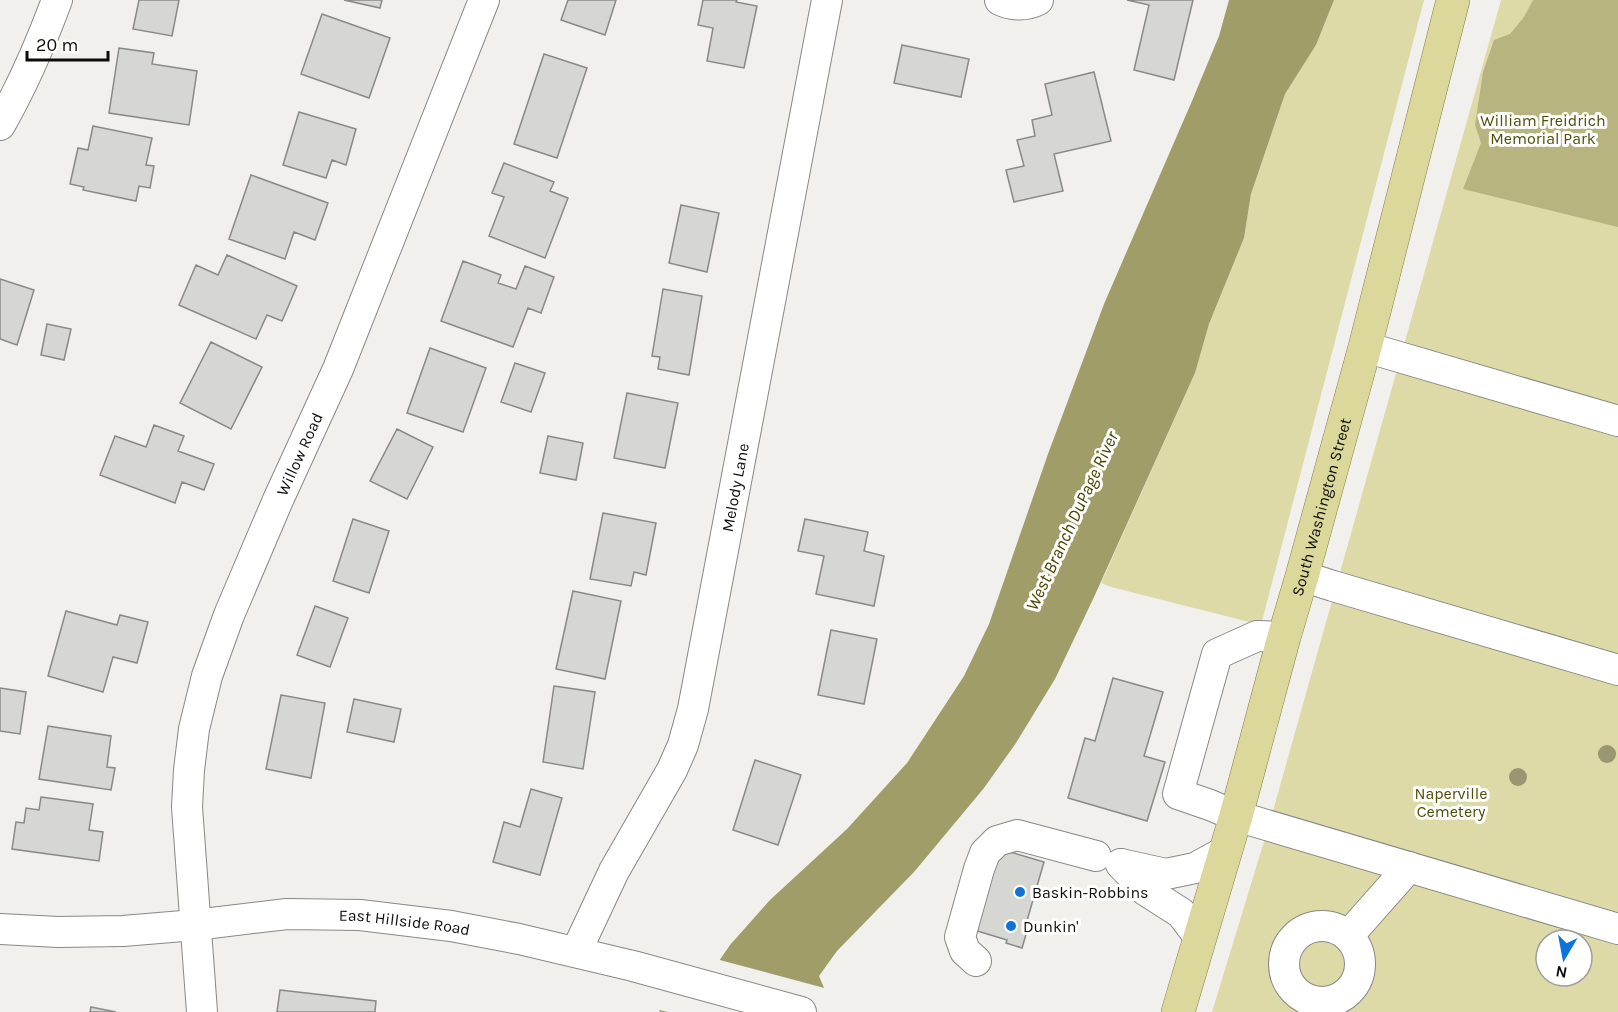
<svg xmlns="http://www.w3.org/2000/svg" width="1618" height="1012" viewBox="0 0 1618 1012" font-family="Karla,sans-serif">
<rect width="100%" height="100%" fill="#f1f0ed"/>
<!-- green -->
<path fill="#dddaa8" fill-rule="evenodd" d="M1334,0h90l-163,625 -150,-38 -10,-4 94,-210 14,-49 35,-86 7,-44 34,-100 31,-49z
M1501,0h117v1012h-406l57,-187zM1546,940h36v36h-36z"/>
<!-- forest -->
<path fill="#b7b47f" d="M1533,0h85v227l-155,-38 18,-46 -6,-18 8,-53 11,-32 16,-6 14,-17z"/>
<!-- water -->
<path fill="#a09d68" d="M1229,0h105l-18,45 -31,49 -34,100 -7,44 -35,86 -14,49 -101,224 -39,82 -39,64 -32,45 -70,84 -77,79 -18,25 8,19 -6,17h-161l-2,-4 61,-47 11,-16 40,-45 77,-71 60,-66 57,-87 25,-52 59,-170 56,-150 88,-203 27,-65z"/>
<!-- pier -->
<path fill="#f1f0ed" d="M716,959l112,30 2,6 -6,17h-156l-13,-3 7,-19z"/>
<!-- building -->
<path fill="#d6d6d2" stroke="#898986" stroke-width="1.5" d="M139,0h40l-7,36 -39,-7z
M344,0h38l-2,8z
M568,0h48l-11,35 -44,-15z
M703,0h34l-1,2 21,4 -13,62 -37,-7 6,-33 -15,-3z
M1127,0h66l-19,80 -40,-10 15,-65z
M322,14l68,24 -21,60 -68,-24z
M902,45l67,14 -8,38 -67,-14z
M119,48l35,5 -2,11 45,7 -8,54 -80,-12z
M544,54l43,14 -30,90 -43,-14z
M1094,72l17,69 -57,13 9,37 -49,11 -8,-32 18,-4 -7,-26 18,-4 -3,-16 20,-5 -7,-31z
M299,112l57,17 -10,36 -14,-5 -6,18 -43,-13z
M93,126l59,12 -6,27 8,1 -4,22 -11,-2 -3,15 -53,-11 1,-3 -14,-3 8,-36 10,2z
M504,163l50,19 -4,9 18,7 -23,60 -56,-22 15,-39 -12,-4z
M251,175l77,28 -13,37 -21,-8 -9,27 -56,-20z
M681,205l38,8 -12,59 -38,-9z
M227,255l70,31 -15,35 -15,-6 -11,24 -77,-34 17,-40 22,10z
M463,261l38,14 -3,8 18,6 9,-23 29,11 -13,36 -13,-5 -15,39 -72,-26z
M0,279l34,11 -17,55 -17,-6z
M663,289l39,7 -13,79 -31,-6 2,-12 -8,-1z
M47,324l24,5 -7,31 -23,-5z
M211,342l51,25 -31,62 -51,-26z
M430,348l56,20 -23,64 -56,-19z
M515,363l30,10 -14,39 -30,-10z
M627,393l51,10 -13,65 -51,-10z
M154,425l30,11 -6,15 36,13 -10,26 -22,-8 -7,21 -75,-28 15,-39 31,11z
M397,429l36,18 -26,52 -37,-18z
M548,436l35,7 -7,37 -36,-7z
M603,513l53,10 -10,52 -12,-3 -3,14 -41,-7z
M353,519l36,12 -20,62 -36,-12z
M805,519l63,13 -4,19 20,5 -10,50 -58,-12 8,-38 -26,-5z
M573,591l48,10 -16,78 -49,-10z
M315,606l33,12 -18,49 -33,-12z
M66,611l51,14 3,-10 28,7 -11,41 -24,-6 -10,35 -55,-16z
M831,630l46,9 -13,65 -46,-9z
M1113,678l50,14 -19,64 21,6 -18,59 -79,-23 17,-60 10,3z
M554,686l41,6 -12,77 -40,-7z
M0,688l26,4 -6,42 -20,-3z
M281,695l44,8 -14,75 -45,-9z
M354,699l47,10 -7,33 -47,-10z
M48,726l63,10 -4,31 8,1 -4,22 -72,-11z
M755,760l46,15 -23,70 -45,-15z
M531,789l31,9 -22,77 -47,-13 11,-40 16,5z
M41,797l52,7 -4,26 14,2 -4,29 -87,-12 4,-27 8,1 2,-15 13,2z
M1007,851l37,11 -20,69h3l-5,17 -16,-5 1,-3 -33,-10 21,-72z
M280,990l96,11 -1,11h-98z
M91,1007l25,5h-26z"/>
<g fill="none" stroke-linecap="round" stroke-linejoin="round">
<!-- minor casing -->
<g stroke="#888885" stroke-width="32">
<g id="minor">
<path d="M1000,0c12,6 26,6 38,0"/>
<path d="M0,125c23,-40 41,-82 57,-125"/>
<path d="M1365,347l253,74"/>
<path d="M1302,576l31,10 285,84"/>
<path d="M1284,637l-27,-1 -40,18 -39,140 32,11 26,11 382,113"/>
<path d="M1121,864l45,10 29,-6 29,-16"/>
<path d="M1121,864l24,26 36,23 18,24"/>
<circle cx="1322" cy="964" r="38"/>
<path id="s1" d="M0,929l58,3 65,-1 72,-6 92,-11 73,1 91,11 68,13 114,27 168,46"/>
<path d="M1348,936l61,-69"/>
<path id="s2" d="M576,952l38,-81 58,-101 11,-25 10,-36 134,-709"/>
<path d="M976,961l-11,-10 -5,-14 19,-68 6,-16 12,-12 20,-6 79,21"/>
<path id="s3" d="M202,1012l-15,-205 2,-37 5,-41 13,-53 22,-61 49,-115 60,-131 146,-369"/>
</g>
</g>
<!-- major casing -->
<g stroke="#847f3d" stroke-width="34">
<g id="major">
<path id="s4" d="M1178,1012l58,-196 48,-179 18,-61 63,-229 88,-347"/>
</g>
</g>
<!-- minor -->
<use href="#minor" stroke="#fff" stroke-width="30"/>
<!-- major -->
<use href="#major" stroke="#dcd79b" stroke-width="33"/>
</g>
<!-- trees -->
<g fill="#9a9671">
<circle cx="1607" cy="754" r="9"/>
<circle cx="1518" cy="777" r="9"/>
</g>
<!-- markers -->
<g fill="#0e73db" stroke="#fffffe" stroke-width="2">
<circle cx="1020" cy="892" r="6"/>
<circle cx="1011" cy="926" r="6"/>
</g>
<g text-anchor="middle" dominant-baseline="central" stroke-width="6" stroke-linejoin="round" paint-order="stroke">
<!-- park labels -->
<g font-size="16" fill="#524d0c" stroke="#fffffe">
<text x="1543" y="120">William Freidrich<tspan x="1543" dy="18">Memorial Park</tspan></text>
<text x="1451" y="793">Naperville<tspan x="1451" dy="18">Cemetery</tspan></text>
</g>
<!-- street labels -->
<g font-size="16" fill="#0c0c0b" stroke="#fffffe">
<text stroke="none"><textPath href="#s3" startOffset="579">Willow Road</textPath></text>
<text stroke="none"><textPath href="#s2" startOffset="496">Melody Lane</textPath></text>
<text stroke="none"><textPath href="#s4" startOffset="525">South Washington Street</textPath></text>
<text stroke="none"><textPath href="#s1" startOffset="406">East Hillside Road</textPath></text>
</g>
<!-- poi labels -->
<g font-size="16" fill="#0c0c0b" stroke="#fffffe" text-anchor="start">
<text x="1032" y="892">Baskin-Robbins</text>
<text x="1023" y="926">Dunkin'</text>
</g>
<!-- water labels -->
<g font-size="18" font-style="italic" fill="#494400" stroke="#fffffe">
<text transform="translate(1072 521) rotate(-65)">West Branch DuPage River</text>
</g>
</g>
<!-- north arrow -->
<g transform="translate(1564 958) rotate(190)"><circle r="28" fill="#fffffe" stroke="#9e9e9d" stroke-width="1.5"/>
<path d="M0-4.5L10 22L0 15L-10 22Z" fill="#0e73db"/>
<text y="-9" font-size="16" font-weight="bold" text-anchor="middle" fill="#0c0c0b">N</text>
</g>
<!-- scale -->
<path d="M27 51v9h81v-9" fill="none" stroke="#0c0c0b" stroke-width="3"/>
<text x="36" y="51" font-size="18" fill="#0c0c0b" stroke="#fffffe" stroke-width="4.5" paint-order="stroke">20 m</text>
</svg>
